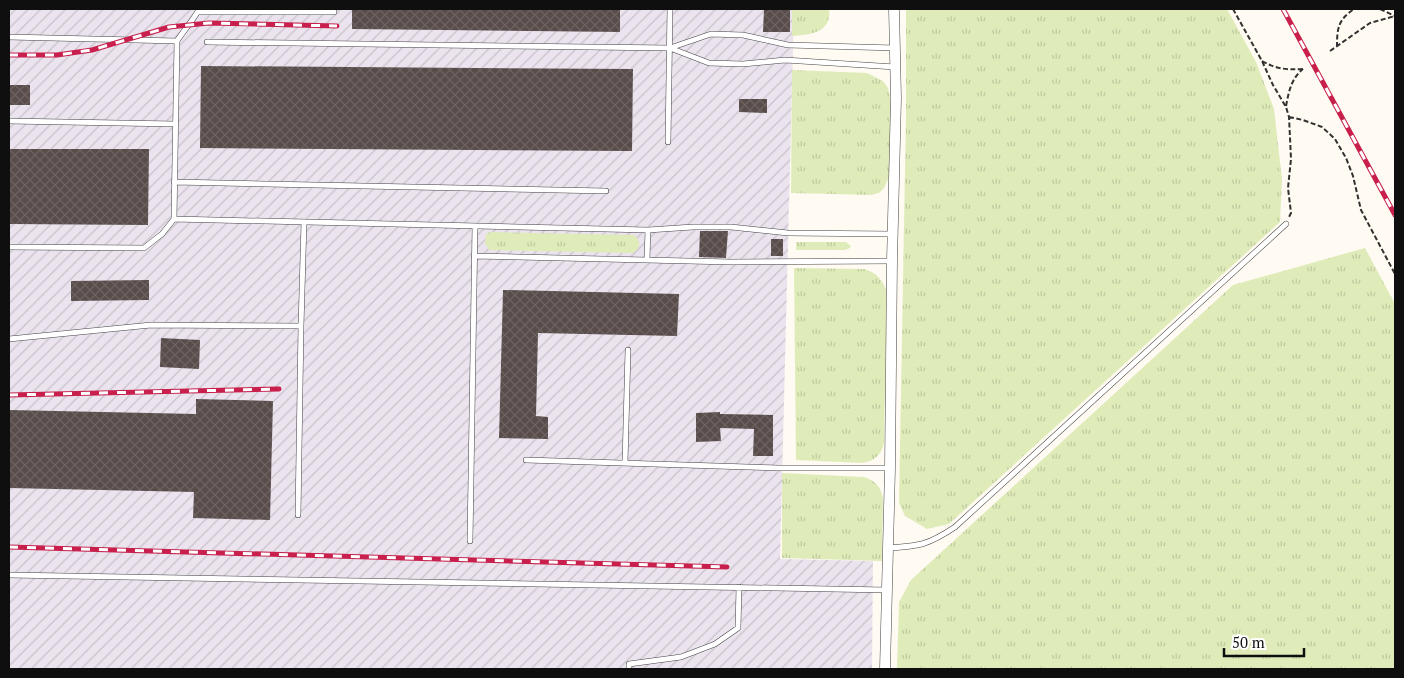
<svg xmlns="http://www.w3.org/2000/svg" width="1404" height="678" viewBox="0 0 1404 678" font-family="'PT Serif',serif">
<defs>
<pattern id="industrial-furrows" width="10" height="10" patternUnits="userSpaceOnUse" patternTransform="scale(1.25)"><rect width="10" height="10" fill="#ebe4ee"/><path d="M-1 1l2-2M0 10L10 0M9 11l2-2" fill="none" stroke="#c8c2cb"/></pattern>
<pattern id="grass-tufts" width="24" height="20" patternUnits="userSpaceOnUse" patternTransform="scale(1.25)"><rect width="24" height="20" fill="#dfecb9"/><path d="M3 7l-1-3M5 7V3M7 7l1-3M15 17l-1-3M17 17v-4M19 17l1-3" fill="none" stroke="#bec99e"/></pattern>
<pattern id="building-cross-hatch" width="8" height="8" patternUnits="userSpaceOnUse" patternTransform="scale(1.25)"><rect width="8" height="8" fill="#594d4b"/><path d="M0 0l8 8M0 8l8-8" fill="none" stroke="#6c6261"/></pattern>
</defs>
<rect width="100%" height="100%" fill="#fffaf2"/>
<!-- industrial -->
<path fill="url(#industrial-furrows)" d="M9,9h785l-14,550 93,2 -1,108h-863z"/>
<!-- grass -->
<path fill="url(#grass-tufts)" d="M792,9h37c3,23 -18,26 -37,27z
M906,9h321l29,53 18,47 8,70 -2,43 -331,302 -22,5 -22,-13 -6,-13 7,-387z
M792,70l75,3 16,8 5,7 2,10v77l-6,13 -5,5 -8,2 -80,-2z
M490,232l144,3c7,5 7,13 -1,18l-144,-3 -4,-7 1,-9z
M796,242h50l5,4 -1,2 -5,2h-49z
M1365,248l30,56v365h-498l2,-67 12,-22 322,-295z
M794,268l70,1c13,4 18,10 23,23l-3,151c-3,12 -9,18 -22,20l-66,-3z
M782,473l82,4c12,4 17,10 19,22l-1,62 -100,-3z"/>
<!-- building -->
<path fill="url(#building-cross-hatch)" d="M352,9h268v23l-268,-3z
M764,9h26v23h-27z
M201,66l432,3 -1,82 -432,-3z
M9,85h21v20h-21z
M739,99h28v14l-28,-1z
M9,149h140l-1,76 -139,-1z
M700,231h28l-2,27 -27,-1z
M771,239h12v17h-12z
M149,280v20l-78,1v-20z
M503,290l176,4 -2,42 -139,-3 -2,83 12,1v22l-49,-1z
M161,338l39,2 -1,29 -39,-2z
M196,399l77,2 -3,119 -77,-2 1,-26 -185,-4v-78l187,4z
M720,412v2l53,1v41h-20l1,-27 -34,-1 1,13 -25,1v-29z"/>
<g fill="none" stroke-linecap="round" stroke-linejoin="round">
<!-- service casing -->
<g stroke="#424242" stroke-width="6">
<path id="service" d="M199,12h135
M9,37l168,4
M207,42l463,6 41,-14 32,1 45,10 107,3
M670,48l39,15 34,1 42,-4 110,7
M9,121l166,3
M668,142l2,-133
M174,182l432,9
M174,219l474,11 45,-3h38l57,6 104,1
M9,247l135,1 18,-14 12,-15 3,-178c5,-8 20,-26 22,-32
M474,256l257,6 161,-1
M647,259l1,-29
M9,339l142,-14 150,1
M526,460l253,8h111
M625,463l3,-113
M298,515l3,-189 3,-104
M470,541l5,-315
M888,548c32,-2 40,-3 67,-21l331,-303
M9,575l878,15
M629,669v-5l52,-7 34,-13 23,-16 1,-41"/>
</g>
<!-- minor casing -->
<g stroke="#424242" stroke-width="11">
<path id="minor" d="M885,669l5,-201 2,-207 4,-163 -2,-89"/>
</g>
<!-- path -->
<path stroke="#313131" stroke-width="2" stroke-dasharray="5 2.5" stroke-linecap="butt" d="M1233,9l29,52 11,24 13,22 3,10 2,42 -3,29 3,25 -2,4
M1380,9l15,7
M1337,47c0,-19 1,-27 17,-38
M1330,51l40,-28 25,-7
M1262,61c14,8 24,9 41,8
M1286,106c3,-15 5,-27 17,-37
M1289,117l14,3 19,7 13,12 11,19 7,18 8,34 34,64"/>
<!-- service -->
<use href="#service" stroke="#fff" stroke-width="5"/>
<!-- minor -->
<use href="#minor" stroke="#fff" stroke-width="10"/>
<!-- rail casing -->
<g stroke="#c81f4c" stroke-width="5">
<path id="rail" d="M1283,9l112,206
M9,55h48l35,-5 77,-23 40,-4 128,3
M9,395l270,-6
M9,547l718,20"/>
</g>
<!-- rail -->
<use href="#rail" stroke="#fff" stroke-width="3" stroke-dasharray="9" stroke-linecap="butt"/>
</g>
<!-- border -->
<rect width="1404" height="678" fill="none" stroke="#0f0f0f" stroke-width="20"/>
<!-- scale -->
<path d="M1224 648v8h80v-8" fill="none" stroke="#0f0f0f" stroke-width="2.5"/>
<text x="1232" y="648" font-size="15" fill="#0f0f0f" stroke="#ffffff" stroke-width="4" paint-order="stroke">50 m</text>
</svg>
